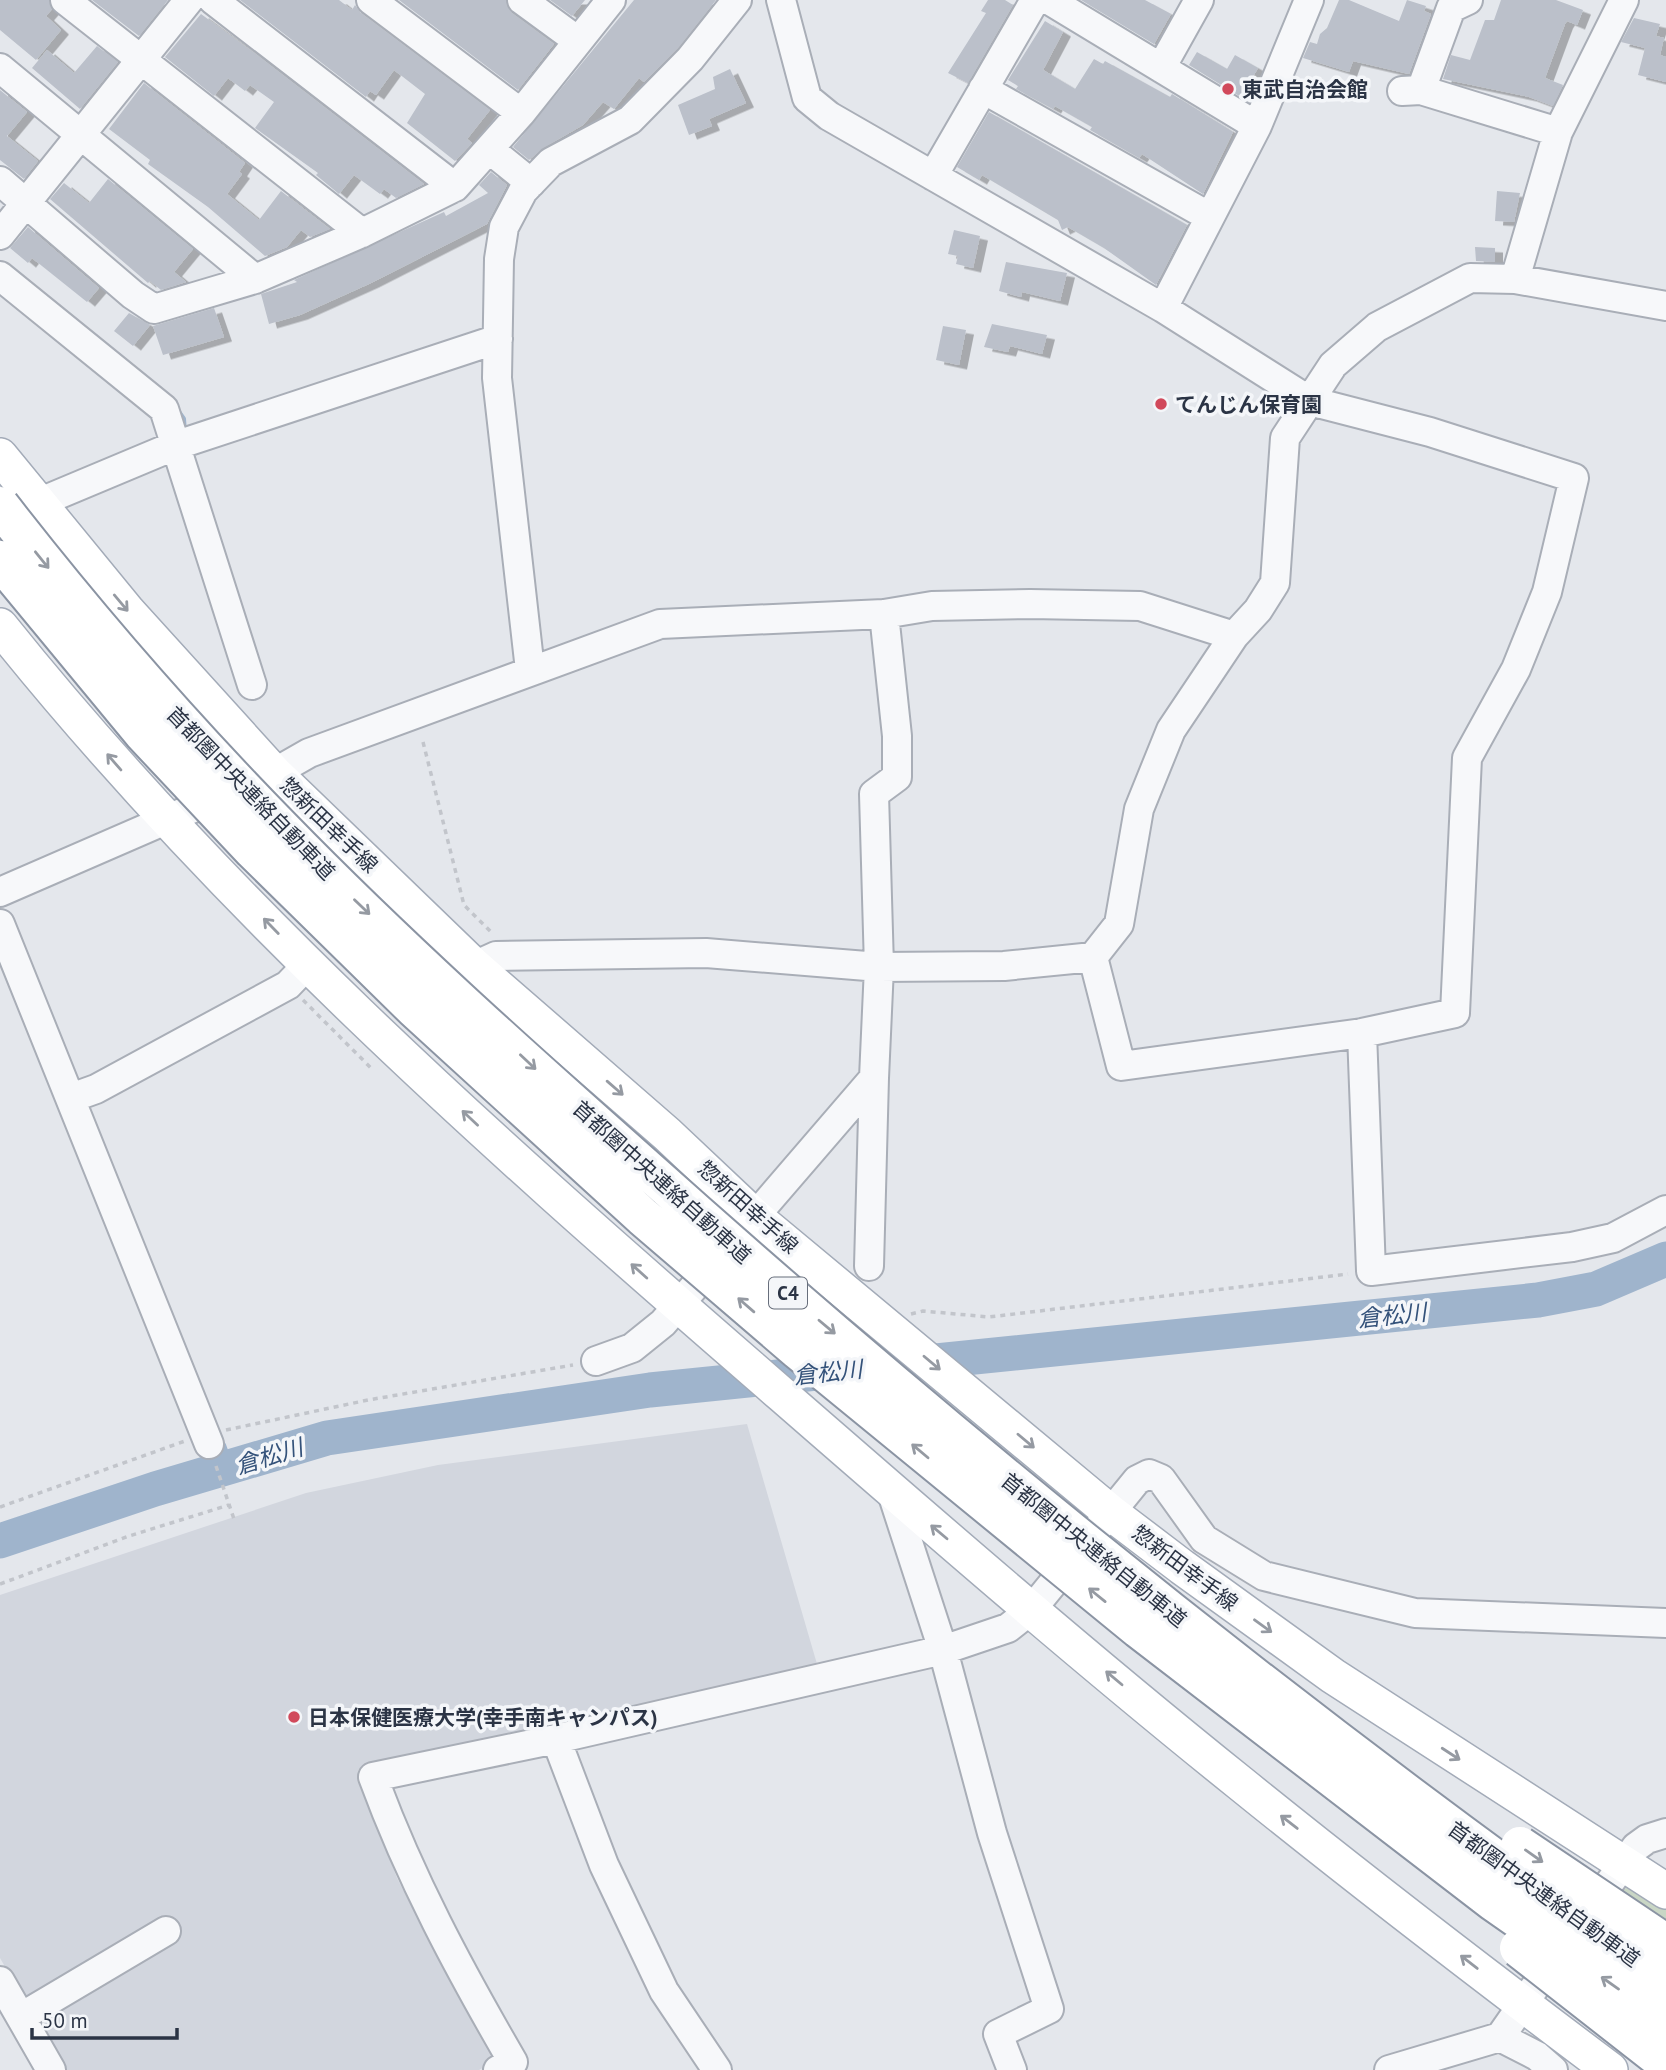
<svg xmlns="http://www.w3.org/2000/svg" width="1666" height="2070" viewBox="0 0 1666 2070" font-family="'PT Sans','Noto Sans JP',sans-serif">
<defs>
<filter id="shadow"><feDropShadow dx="8" dy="4.5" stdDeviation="0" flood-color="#0004"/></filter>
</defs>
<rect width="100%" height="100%" fill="#e4e7ec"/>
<!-- built -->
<path fill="#d2d6de" d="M747,1424l70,240 -459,106 39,108 42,82 59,99 -19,11h-414l-65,-112v-363l306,-102 132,-28z"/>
<!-- green -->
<path fill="#c9d6c5" d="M1629,1886l37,20v23l-50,-34z"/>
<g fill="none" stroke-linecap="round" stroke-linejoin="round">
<!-- stream -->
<path stroke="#9fb4cc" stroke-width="6" d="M176,409l7,10 1,13
M223,1445l8,22"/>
<!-- river -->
<path stroke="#9fb4cc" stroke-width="35" d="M0,1541l155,-52 172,-51 323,-48 888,-90 58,-11 70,-30"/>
</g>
<!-- building -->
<path fill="#bbc0ca" filter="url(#shadow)" d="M0,0h49l3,9 -6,7 15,14 -25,30 -36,-30z
M92,0h76l-29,36z
M240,0h99l13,10 3,-5 6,8 129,97 -23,29 5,4 -17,18 -48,-38 18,-29 -31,-24 -18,25 -6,-4 -4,6z
M399,0h107l6,13 42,31 -36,46z
M550,0h35l-13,16z
M634,0h82l-38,48 -34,34 -5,-4 -25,31 -11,-7 -20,23 -40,23 -14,12 -16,-13z
M988,0h17l8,5 -45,78 -20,-10 38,-60 -5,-2z
M1081,0h64l26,14 -17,30z
M1339,0h10l50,21 8,-21 19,6 -2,5 7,3 -22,60 -56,-13 -4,11 -46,-14 7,-16 7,2 3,-10 7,-6z
M1501,0h55l27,10 -6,15 -10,-4 -2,3 -20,54 18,7 -10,21 -24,-9 -86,-18 8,-24 19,5 15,-40h9z
M201,14l56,41 167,129 -28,14 -12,-9 -4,5 -26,-19 -15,19 -23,-19 2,-2 -63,-45 19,-26 -24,-17 -5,6 -17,-13 -14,18 -49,-39z
M1634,18l26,6 -4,12 8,2 -4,17 6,2v25l-28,-7 7,-27 -24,-6z
M1045,21l18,11 -20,38 32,19 19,-30 9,5 2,-3 65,36 2,-3 61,38 -30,62 -61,-40 -3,4 -49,-28 2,-3 -37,-21 -2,3 -37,-20 2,-3 -10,-6z
M97,46l21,16 -38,47 -48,-41 15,-18 27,23z
M1197,52l30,17 8,-14 23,13 -17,29 -52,-32z
M730,69l16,34 -37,16 3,7 -23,9 -11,-30 37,-16 -2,-12z
M144,83l101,80 -6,9 3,2 -15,20 32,26 22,-29 49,38 -20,8 -9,-7 -14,17 -22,9 -57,-49 -60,-43 2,-4 -41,-31z
M0,90l27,22 -20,24 31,25 -14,18 -24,-19z
M989,112l198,113 -31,60 -52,-37 -36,-21 -6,3 -4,-10 -76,-45 -3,5 -22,-13z
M491,172l16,13 -20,39 -116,59 -71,32 -31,9 -8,-30 36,-12 -3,-2 150,-68 2,4 42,-23 -9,-8z
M108,179l85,70 -19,23 12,10 -25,8 -11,-9 -2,2 -98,-84 14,-16 25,20z
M1497,191l23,2 -6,29 -19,-1z
M28,227l71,61 -12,14 -55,-44 -4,5 -18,-15z
M954,230l26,6 -7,32 -17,-4 2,-8 -10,-2z
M1475,247l20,1v14l-19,-1z
M1006,262l61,11 -7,28 -38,-9 -1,5 -22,-6z
M214,308l10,29 -61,18 -10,-29z
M129,313l21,12 -17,21 -19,-15z
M992,324l55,11 -5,19 -32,-8 -2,6 -24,-5z
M943,326l23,4 -7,35 -23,-5z"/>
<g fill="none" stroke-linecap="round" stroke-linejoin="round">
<!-- minor casing -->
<g stroke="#a9aeb7" stroke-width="32">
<path id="minor" d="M65,0l297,233
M213,0l242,187
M371,0l150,113
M522,0l56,41
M781,0l26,98 22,18 334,192 147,93 120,31 144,46 -27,114 -31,77 -49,89 -12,255 -93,20 -241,33 -28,-109
M1049,0l208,126
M0,68l255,211
M1161,68l38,-68
M983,89l227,128
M1421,90l30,-82 17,-8
M1402,91l19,-1 137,42
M489,149l42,34
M933,176l102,-176
M0,181l133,114 21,14 101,-30 107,-46 93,-46 66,-74 90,-113
M0,235l189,-235
M0,276l164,133 88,276
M1515,279l43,-147 66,-132
M1163,308l94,-182 52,-126
M38,503l136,-57 324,-107
M530,670l-33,-292 2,-119 5,-32 19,-36 28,-29 79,-42 60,-61 47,-59
M0,892l274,-119 35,-20 351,-129 224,-10 48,-8 98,-2 110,2 94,30
M0,924l209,520
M474,966l22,-10 210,-3 173,14 125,-1 89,-9 26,-33 20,-115 32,-79 63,-94 24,-26 17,-27 10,-145 48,-73 44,-38 93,-49 45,1 151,27
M1362,1033l9,238 201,-24 41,-9 53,-28
M71,1098l25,-9 192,-104 20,-21
M869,1266l5,-188
M596,1361l36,-13 31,-25 211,-245 5,-111 -5,-173 23,-17v-41l-13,-122
M892,1493l51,157 49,183 57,176 -51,25 14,36
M1588,1912l48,-65 11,-8 19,-6
M0,1981l51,89
M21,2017l145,-86
M1500,2037l37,19 16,14
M498,2070l15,-8c-54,-93 -103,-184 -140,-285l183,-38
M717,2070l-53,-79 -60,-126 -48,-126 387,-89 65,-22 24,-19 105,-129 12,-6 12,5 43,60 60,37 151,37 251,10
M1389,2070l111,-33 58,-83"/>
</g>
<!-- major casing -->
<g stroke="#a3abb8" stroke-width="38">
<path id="major" d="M0,456l128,156 146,161 200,193 193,168 88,83 356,296 71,54 151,109 333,215
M0,626c220,275 485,511 750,741 162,141 323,282 490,416 121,98 245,193 370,287"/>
</g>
<!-- path -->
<path stroke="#c2c5cb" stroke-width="3.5" stroke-dasharray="5 5" stroke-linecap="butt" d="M423,742l41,163 28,28
M303,1000l68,68
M911,1314l12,-3 66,6 359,-43
M226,1430l142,-30 205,-35
M216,1466l19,56
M0,1507l185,-66
M0,1584l129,-48 100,-31"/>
<!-- minor -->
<use href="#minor" stroke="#f7f8fa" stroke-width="28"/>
<!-- major -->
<use href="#major" stroke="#fff" stroke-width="35"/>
<!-- highway-bridge casing -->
<g stroke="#8b94a3" stroke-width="42" stroke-linecap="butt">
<path id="highway-bridge" d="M0,506c87,112 181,220 280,321 115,118 238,228 361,337 326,292 667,566 1025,818
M0,560l143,173 110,117 162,159 228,208 155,133 341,279 355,273 172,120
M1520,1846l146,98
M1519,1948l147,115"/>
</g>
<!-- highway-bridge -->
<use href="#highway-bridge" stroke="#fff" stroke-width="38"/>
</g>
<!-- one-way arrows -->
<defs><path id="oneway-shaft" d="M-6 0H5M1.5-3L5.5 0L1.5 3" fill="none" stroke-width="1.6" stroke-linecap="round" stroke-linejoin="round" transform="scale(1.75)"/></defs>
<g stroke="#959aa2">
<use href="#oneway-shaft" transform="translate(42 560) rotate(51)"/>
<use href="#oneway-shaft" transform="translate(121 603) rotate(50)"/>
<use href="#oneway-shaft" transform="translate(114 762) rotate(-131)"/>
<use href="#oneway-shaft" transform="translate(362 907) rotate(44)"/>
<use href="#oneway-shaft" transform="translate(271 926) rotate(-134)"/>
<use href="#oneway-shaft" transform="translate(528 1062) rotate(43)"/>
<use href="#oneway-shaft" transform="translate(615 1088) rotate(41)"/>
<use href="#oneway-shaft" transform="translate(470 1118) rotate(-137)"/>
<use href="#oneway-shaft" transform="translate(639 1271) rotate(-138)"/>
<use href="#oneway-shaft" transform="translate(746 1305) rotate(-139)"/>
<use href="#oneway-shaft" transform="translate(827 1327) rotate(40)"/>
<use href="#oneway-shaft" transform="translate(932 1363) rotate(40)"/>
<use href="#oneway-shaft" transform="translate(1026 1441) rotate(40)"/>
<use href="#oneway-shaft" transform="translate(920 1451) rotate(-140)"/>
<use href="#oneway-shaft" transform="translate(939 1532) rotate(-140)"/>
<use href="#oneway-shaft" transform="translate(1097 1595) rotate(-141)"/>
<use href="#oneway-shaft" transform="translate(1263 1626) rotate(36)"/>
<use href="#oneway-shaft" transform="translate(1114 1678) rotate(-140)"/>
<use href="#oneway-shaft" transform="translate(1451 1754) rotate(33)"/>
<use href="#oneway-shaft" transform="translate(1289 1822) rotate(-142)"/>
<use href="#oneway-shaft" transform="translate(1534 1856) rotate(35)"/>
<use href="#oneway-shaft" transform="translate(1469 1962) rotate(-142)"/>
<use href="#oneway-shaft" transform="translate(1610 1983) rotate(-145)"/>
</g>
<!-- markers -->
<g fill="#d1495b" stroke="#f4f6f9" stroke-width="2.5">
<circle cx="1228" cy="89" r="7"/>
<circle cx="1161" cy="404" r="7"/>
<circle cx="294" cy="1717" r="7"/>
</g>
<g text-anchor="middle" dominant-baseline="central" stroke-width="7" stroke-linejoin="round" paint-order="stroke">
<!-- shield labels -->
<rect fill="#f4f6f9" stroke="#676e7b" stroke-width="2" x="769" y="1277.5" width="38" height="31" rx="5"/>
<g font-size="19" font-weight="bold" fill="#2b3445">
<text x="788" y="1293">C4</text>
</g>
<!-- poi labels -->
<g font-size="21" font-weight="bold" fill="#2b3445" stroke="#f4f6f9" text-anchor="start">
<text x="1242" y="89">東武自治会館</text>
<text x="1175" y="404">てんじん保育園</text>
<text x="308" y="1717">日本保健医療大学(幸手南キャンパス)</text>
</g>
<!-- street labels -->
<g font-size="21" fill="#2b3445" stroke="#f4f6f9">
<text transform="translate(251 793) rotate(46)">首都圏中央連絡自動車道</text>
<text transform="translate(329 825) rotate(44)">惣新田幸手線</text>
<text transform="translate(662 1182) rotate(42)">首都圏中央連絡自動車道</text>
<text transform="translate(748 1207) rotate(42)">惣新田幸手線</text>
<text transform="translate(1094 1550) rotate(39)">首都圏中央連絡自動車道</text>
<text transform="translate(1185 1568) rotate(37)">惣新田幸手線</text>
<text transform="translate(1544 1894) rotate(36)">首都圏中央連絡自動車道</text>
</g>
<!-- water labels -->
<g font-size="23" font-style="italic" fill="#34527a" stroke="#f4f6f9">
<text transform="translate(1392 1315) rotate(-6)">倉松川</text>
<text transform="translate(828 1372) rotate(-6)">倉松川</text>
<text transform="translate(269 1456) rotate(-17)">倉松川</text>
</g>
</g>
<!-- scale -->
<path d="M32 2028v10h145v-10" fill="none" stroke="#2b3445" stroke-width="3.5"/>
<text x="42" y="2028" font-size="21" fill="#2b3445" stroke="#f4f6f9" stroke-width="5" paint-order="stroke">50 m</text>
</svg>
